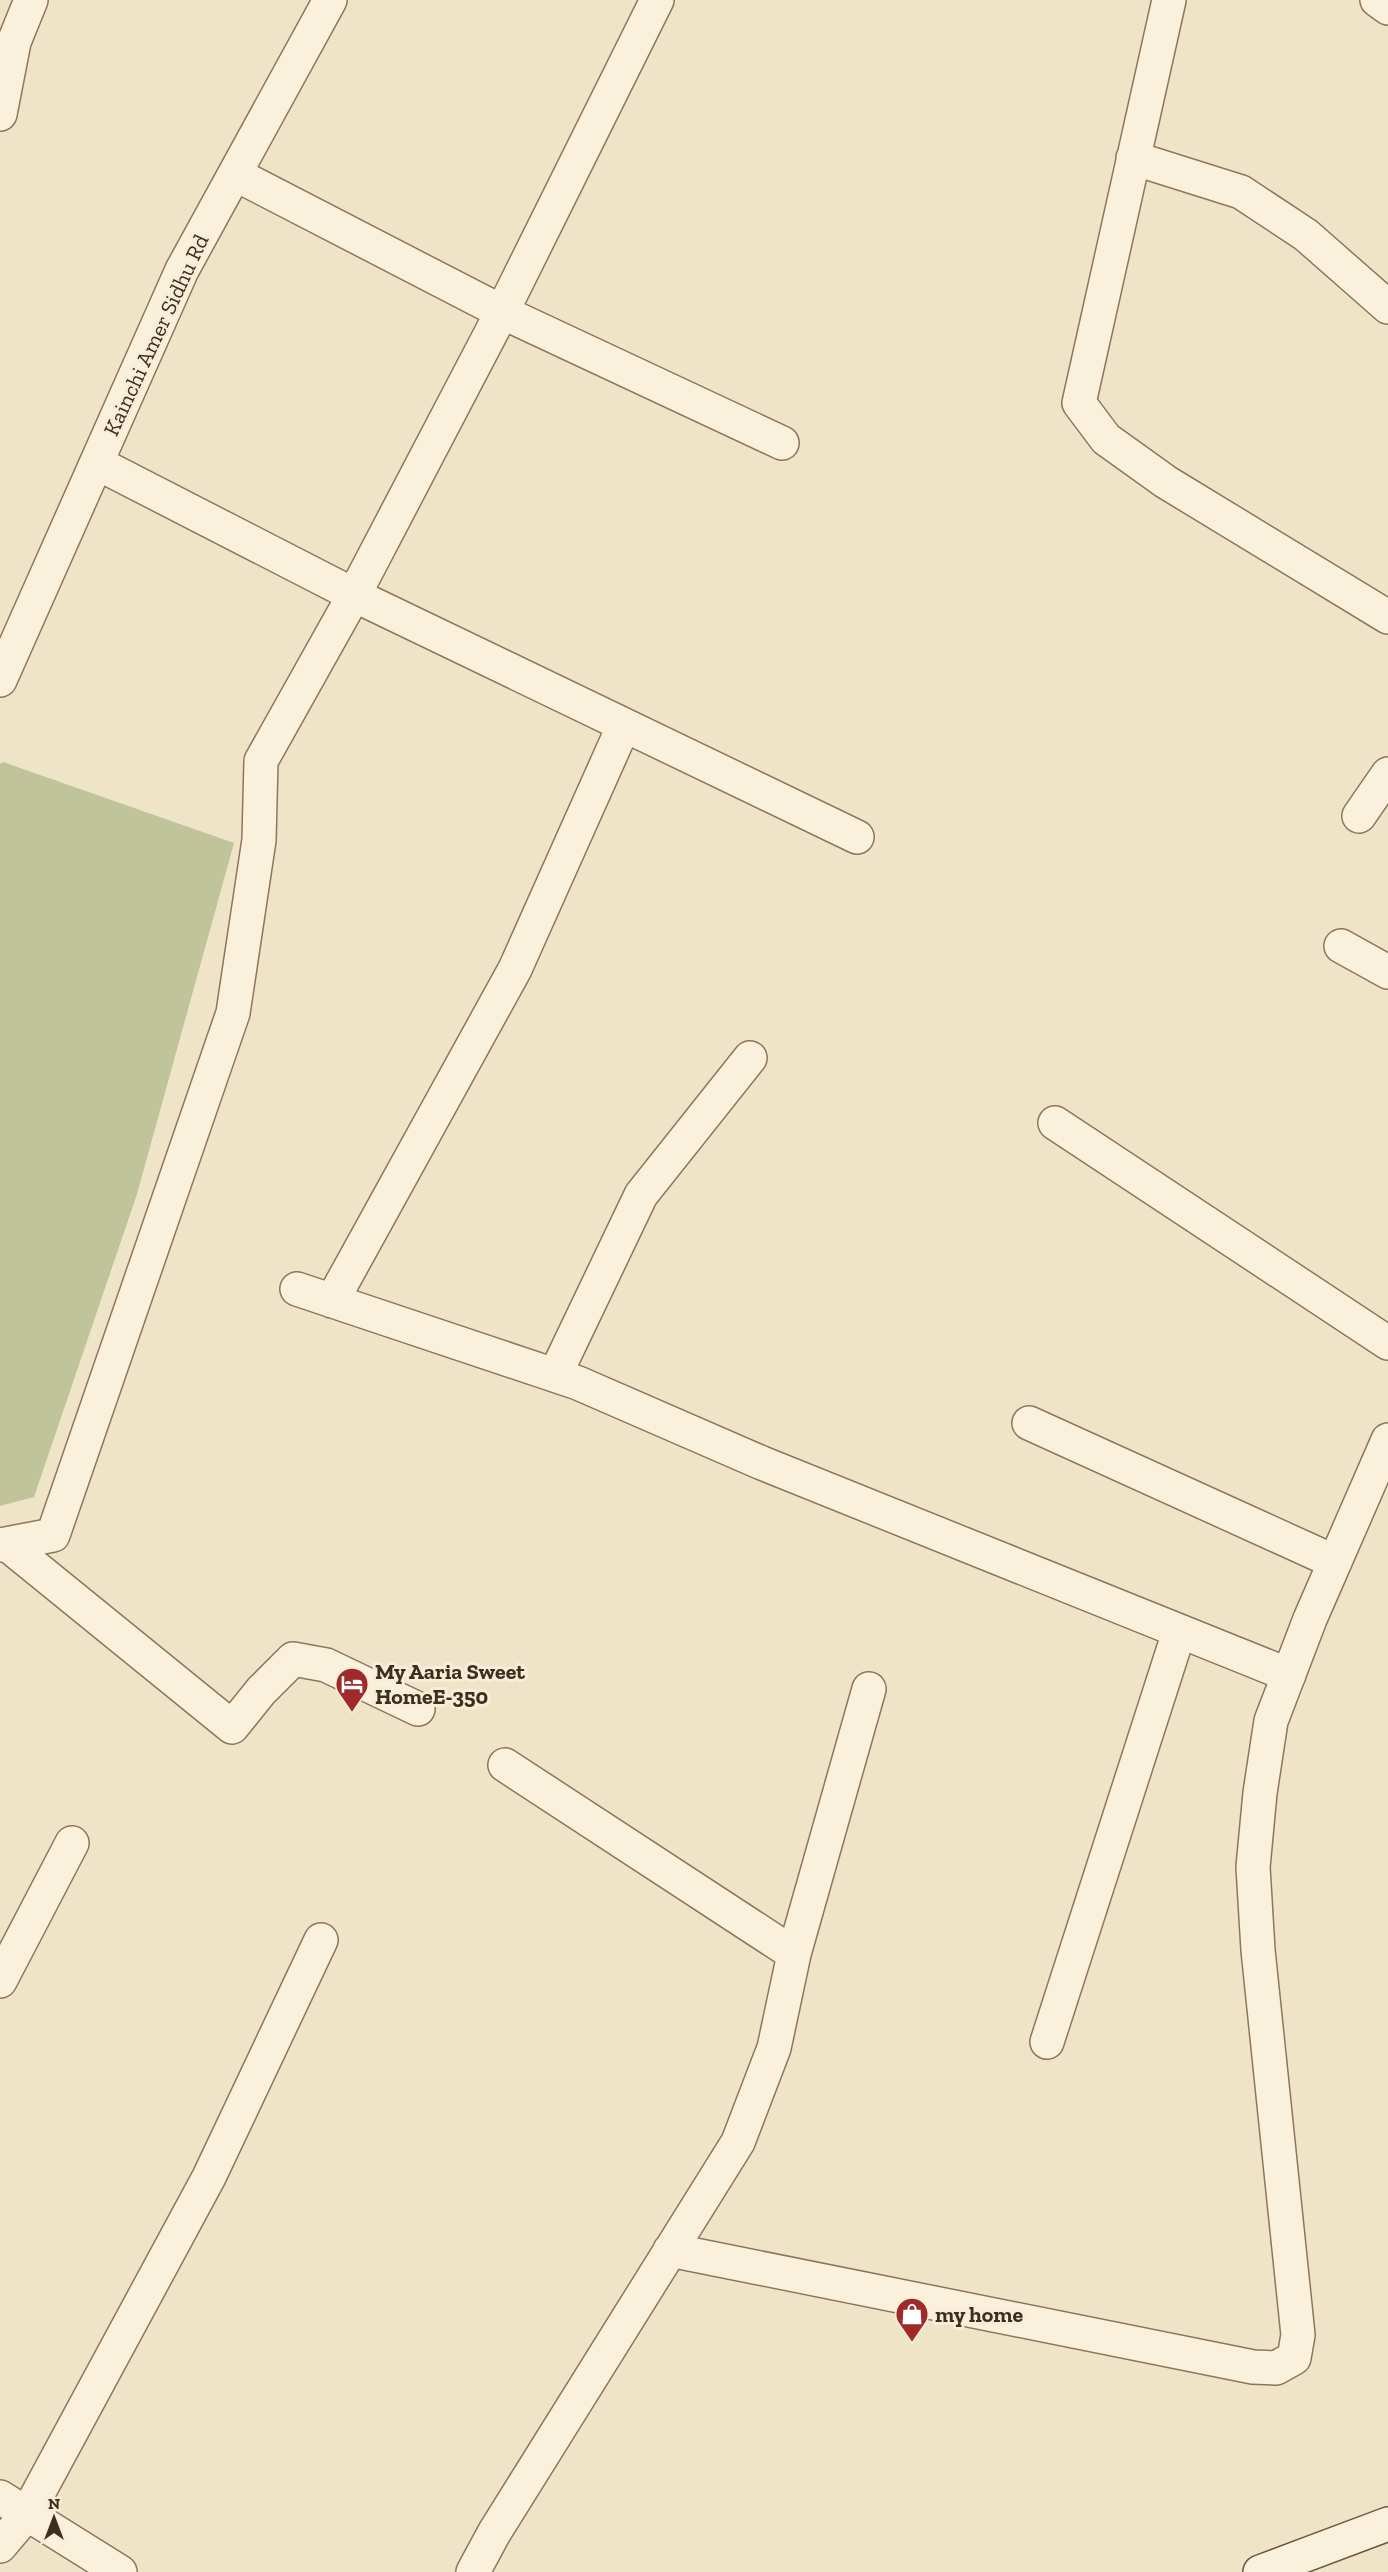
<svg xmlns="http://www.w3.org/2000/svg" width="1388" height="2572" viewBox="0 0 1388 2572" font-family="'Zilla Slab',serif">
<rect width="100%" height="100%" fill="#f0e4c8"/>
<!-- cemetery -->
<path fill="#bfc49a" d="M3,762l231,81 -97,351 -103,303 -34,9v-742z"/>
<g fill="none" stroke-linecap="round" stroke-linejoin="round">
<!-- street casing -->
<g stroke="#8d765c" stroke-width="36">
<path id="street" d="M1169,0l-90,403 27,36 60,43 222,135
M1377,0l11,8
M0,114l14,-72 17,-42
M1133,158l108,34 65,43 82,72
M235,174l267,138 280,131
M97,463l257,132 503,242
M0,680l182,-410 148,-270
M1359,816l29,-42
M1341,946l47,26
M1055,1123l333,220
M297,1289l281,94 184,80 527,212
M332,1301l183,-332 109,-244
M555,1375l86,-180 109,-137
M1029,1423l306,139
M0,1545l53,-10 180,-522 26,-173 2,-79 93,-166 148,-283 155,-312
M8,1545l224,182 29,-36 32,-32 33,6 92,44
M505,1765l289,189
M0,1981l72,-138
M1047,2042l132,-410
M670,2250l583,117 23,1 18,-10 4,-23 -40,-385 -5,-83 7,-74 11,-72 39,-102 78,-179
M0,2497l120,75
M0,2546l27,-32 182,-337 112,-237
M473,2572l21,-39 244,-391 36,-94 20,-94 75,-265"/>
</g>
<!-- secondary casing -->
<g stroke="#6f573f" stroke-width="36">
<path id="secondary" d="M1260,2572l128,-48"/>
</g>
<!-- street -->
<use href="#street" stroke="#faf1dc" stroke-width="33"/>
<!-- secondary -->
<use href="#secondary" stroke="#faf1dc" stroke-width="33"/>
</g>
<!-- icons -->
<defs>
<g id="hotel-pin" transform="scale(1.725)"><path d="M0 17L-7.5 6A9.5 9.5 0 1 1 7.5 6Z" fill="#9e2a2b" stroke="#f7eed8"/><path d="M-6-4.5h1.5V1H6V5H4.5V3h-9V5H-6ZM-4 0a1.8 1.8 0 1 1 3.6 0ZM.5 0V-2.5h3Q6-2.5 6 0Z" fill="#fff"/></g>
<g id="shop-pin" transform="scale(1.725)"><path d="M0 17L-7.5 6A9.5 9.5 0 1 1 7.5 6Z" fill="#9e2a2b" stroke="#f7eed8"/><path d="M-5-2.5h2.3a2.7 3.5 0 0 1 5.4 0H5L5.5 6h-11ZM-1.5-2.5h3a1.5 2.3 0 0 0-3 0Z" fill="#fff"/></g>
</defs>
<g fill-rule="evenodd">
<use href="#hotel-pin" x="352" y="1684"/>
<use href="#shop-pin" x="912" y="2314"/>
</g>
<g text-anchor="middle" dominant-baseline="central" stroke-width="6" stroke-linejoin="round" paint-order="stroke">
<!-- street labels -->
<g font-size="22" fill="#3d2e20" stroke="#f7eed8">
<text transform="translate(156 335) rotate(-65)">Kainchi Amer Sidhu Rd</text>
</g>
<!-- poi labels -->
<g font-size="22" font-weight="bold" fill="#3d2e20" stroke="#f7eed8" text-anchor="start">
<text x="375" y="1671">My Aaria Sweet<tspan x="375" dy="25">HomeE-350</tspan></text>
<text x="935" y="2314">my home</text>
</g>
</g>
<!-- north arrow -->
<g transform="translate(54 2518)" stroke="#f7eed8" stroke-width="4.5" paint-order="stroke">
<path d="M0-4.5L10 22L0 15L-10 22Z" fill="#3d2e20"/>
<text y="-9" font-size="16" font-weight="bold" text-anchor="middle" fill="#3d2e20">N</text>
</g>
</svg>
